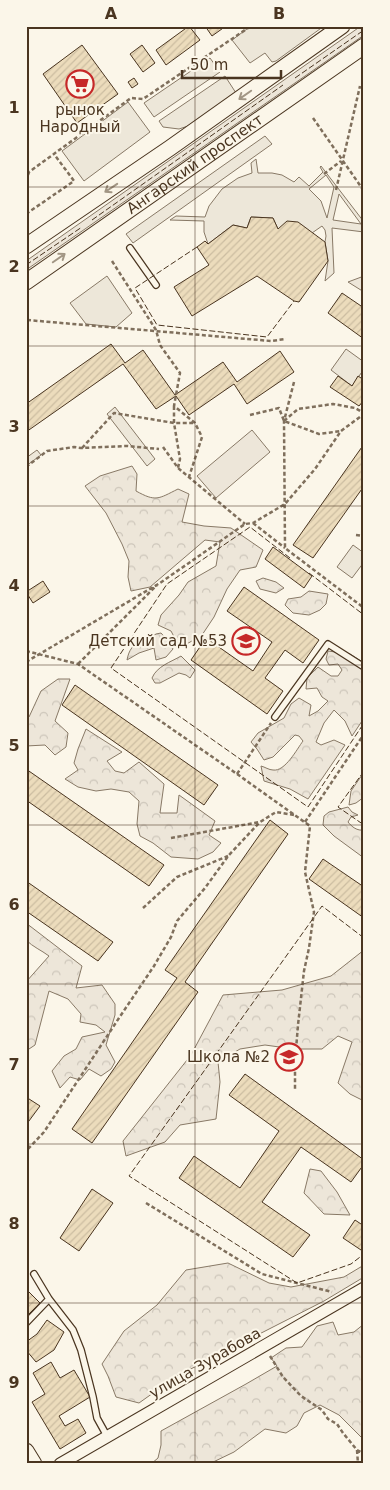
<svg xmlns="http://www.w3.org/2000/svg" width="390" height="1490" viewBox="0 0 390 1490" font-family="'DejaVu Sans',sans-serif">
<defs>
<pattern id="forest-crowns" width="20" height="18" patternUnits="userSpaceOnUse" patternTransform="scale(1.25)"><rect width="20" height="18" fill="#ede6d9"/><path d="M2 6a3 3 0 1 1 6 0M12 15a3 3 0 1 1 6 0" fill="none" stroke="#cdc6ba"/></pattern>
<pattern id="building-hatch" width="6" height="6" patternUnits="userSpaceOnUse" patternTransform="scale(1.25)"><rect width="6" height="6" fill="#ecdcbc"/><path d="M-1 1l2-2M0 6l6-6M5 7l2-2" fill="none" stroke="#ccbda1"/></pattern>
</defs>
<rect width="100%" height="100%" fill="#fbf6e9"/>
<!-- green -->
<path fill="#ede6d9" stroke="#887966" d="M361,26h3v9l-338,235v-9z
M252,430l18,22 -54,46 -19,-22z"/>
<!-- forest -->
<path fill="url(#forest-crowns)" stroke="#887966" d="M364,276v16l-16,-10z
M132,466l5,8 -1,17c20,11 22,8 42,-2l11,5 -7,28 22,4 27,2 32,22 -7,17 -16,3 -13,19 -13,28 -12,18 -22,13 -9,-17 -13,-6 3,-10 18,-20 9,-13 28,-16 4,-24 -15,-2 -55,47 -19,4 -3,-14 1,-16 -7,-17 -16,-31 -21,-27 15,-10z
M263,578l13,4 8,6 -8,5 -16,-4 -4,-8z
M309,591l19,3 -2,10 -6,6 -11,5 -16,-2 -8,-8 3,-6 13,-2z
M161,633l9,10 3,6 -7,8 -10,3 -2,-12 -15,5 -12,7c2,-11 6,-14 14,-21l2,3 13,-8z
M328,651l22,3 14,9v55l-12,18 -7,-15 -11,-11 -10,13 -8,19 5,3 13,-5 11,5 -37,54 -18,-10 -26,-8 -3,-15c4,1 8,4 12,4 12,2 24,-21 30,-29l-4,-5 -4,-1 -22,22 -9,3 -7,-11 -6,-7 7,-9 26,-15 7,-14 8,-6 12,7 -2,11 9,-5 10,-10 -6,-4 -5,-9 -11,1 1,-11 11,-11 13,9h7l4,-6 -4,-6 -9,1 -3,-6z
M181,656l14,14 -5,8 -4,-3 -7,-2 -19,10h-5l-3,-5c5,-12 19,-16 29,-22z
M58,679h12l-15,42 13,12 -2,14 -11,8 -10,-10 -19,1v-29h3l12,-26z
M86,729l36,23 -15,9 8,10 9,2 15,-11 25,22 -4,29h17l2,-18 36,26 -6,14 12,8 -8,9 -15,7 -27,-2 -18,-14 -13,-7 -3,-12 2,-23 -10,-9 -18,-3 -15,2 -18,-4 -13,-8 13,-9 -4,-7 4,-14z
M364,772v25l-8,6 -7,2 2,-14z
M348,807l4,5 6,3 -7,2 -3,5c4,5 9,9 16,8v28l-30,-22 -11,-11 1,-9 5,-4z
M26,923l56,43 -6,22 26,-3 13,19v11l-9,30 9,17 -4,7 -10,7 -12,-7 -9,11 -10,-3 -10,11 -8,-17 12,-15 12,-7 6,-12 23,-5 -9,-7 -16,-3 1,-8 -13,-15 -19,-8 -14,54 -9,6v-69l23,-26c-8,-6 -16,-9 -23,-16z
M364,950v151l-14,-7 -12,-11 14,-41 -14,-6 -16,13h-28l-29,-4 -25,4 -22,13 2,20 -4,37 -36,6 -15,17 -39,14 -3,-15 68,-86 32,-60 59,-5 49,-14z
M310,1169l11,2 16,21 13,23 -26,-1 -20,-21z
M228,1263l41,20 22,4 53,-10 20,-12v12l-40,24 -147,75 -38,27 -23,-6 -8,-21 -6,-12 22,-33 33,-26 29,-35z
M333,1322l5,13 16,-3 10,-8v116l-25,-25 -19,-10 -16,8 -7,13 -11,7 -21,-4 -31,23 -25,12h-58l7,-6 3,-13v-14l85,-47 31,-18 -6,-8 15,-10 16,-1 15,-21z"/>
<!-- parking -->
<path fill="#ede7d9" stroke="#887966" fill-rule="evenodd" d="M251,26h73l-48,35 -4,1 -7,-9 -15,10 -18,-23z
M210,58l10,14 -66,45 -10,-14z
M225,76l11,17 -48,33 -9,3 -16,-2 -4,-6z
M128,102l22,30 -66,49 -22,-30z
M265,136l7,8 -139,99 -7,-9z
M256,159l2,14h14l10,2 12,7 5,-5 10,9 14,-14 -3,-5 1,-1 43,56v10l-32,-4 2,45 -9,8 3,-20 -3,-19 1,-6 -1,-6 -3,-4 -10,7 -34,-4 -5,-11 -22,-1 -4,11 -14,-3 -25,19 -4,-12v-11l-34,-1 6,-4 29,1 4,-11 13,-17 16,-11 14,-5 -1,-10zM326,175l8,12 -7,31 -6,-17 -12,-12zM339,194l22,30 -28,-4z
M107,276l25,37 -16,14 -30,-3 -16,-21z
M346,349l18,13v7l-12,17 -21,-16z
M115,407l40,52 -8,7 -40,-52z
M37,450l4,5 -15,11v-8z
M353,545l11,8v9l-12,16 -15,-11z"/>
<!-- building -->
<path fill="url(#building-hatch)" stroke="#4a3520" d="M189,26l11,14 -34,25 -10,-15z
M205,26h21l-14,10z
M82,45l36,49 -41,29 -34,-49z
M142,45l13,18 -12,9 -13,-18z
M134,78l4,6 -6,4 -4,-6z
M251,217l22,1 5,11 9,-8 11,1 27,20 3,19 -29,41 -5,-1 -37,-25 -65,40 -18,-29 35,-22 -12,-18 8,-6 3,3 25,-19 14,3z
M342,293l22,15v31l-36,-26z
M111,344l14,19 18,-13 32,45 48,-33 14,20 43,-31 14,21 -47,32 -13,-20 -45,31 -13,-19 -20,13 -33,-45 -97,68v-28z
M338,376l14,10 6,-10 6,4v20l-5,6 -29,-19z
M364,444v42l-51,72 -20,-13z
M273,547l39,29 -8,12 -39,-29z
M43,581l7,11 -17,11 -7,-11z
M244,587l75,53 -16,23 -18,-13 -20,28 18,13 -16,23 -76,-54 15,-22 47,33 19,-29 -45,-31z
M75,685l143,100 -14,20 -142,-100z
M26,769l138,96 -15,21 -123,-86z
M270,820l18,14 -103,148 13,10 -106,151 -20,-14 105,-151 -12,-8z
M323,859l41,28v31l-55,-39z
M26,881l87,61 -15,19 -72,-50z
M245,1074l119,86v4l-13,18 -50,-35 -39,55 48,33 -17,22 -114,-79 15,-22 46,32 39,-57 -50,-36z
M26,1097l14,9 -14,19z
M92,1189l21,14 -34,48 -19,-13z
M355,1220l9,6v26l-21,-14z
M26,1289l14,14 -14,14z
M47,1320l17,12 -10,18 -18,12 -10,-12v-8l11,-8z
M51,1362l9,16 14,-8 16,27 -31,19 6,10 13,-7 8,14 -26,16 -28,-47 13,-8 -12,-21z"/>
<g fill="none" stroke-linecap="round" stroke-linejoin="round">
<!-- service casing -->
<g stroke="#4a3520" stroke-width="8">
<path id="service" d="M130,248l26,37
M275,717l53,-73 36,23
M34,1274l15,25 24,31 8,20 12,47 4,21 10,18
M26,1323l23,-24"/>
</g>
<!-- minor casing -->
<g stroke="#4a3520" stroke-width="13">
<path id="minor" d="M60,1464l304,-176"/>
</g>
<!-- tertiary casing -->
<g stroke="#4a3520" stroke-width="17">
<g id="tertiary">
<path d="M26,246l144,-98 172,-122"/>
<path id="s1" d="M26,282l338,-236"/>
<path d="M26,1451l8,13"/>
</g>
</g>
<!-- path -->
<path stroke="#7f6f5c" stroke-width="2.5" stroke-dasharray="4 2.5" stroke-linecap="butt" d="M313,118l51,73
M324,174l17,-13
M26,181l3,-9 102,-74 12,1 108,-73
M336,190l24,-104
M26,214l48,-33 -20,-27
M112,261l44,69 4,15 20,28 -6,33 21,17 7,14 -13,40
M27,320l244,21 15,-2
M294,382l-10,39 1,127 79,60
M174,406v17l6,36 -2,9
M250,415l29,-7 5,13 35,13 22,-3
M284,421l14,-12 35,-5 22,4 9,5
M163,447l15,21 67,56
M82,448l32,-35 60,10h19
M26,467l21,-16 27,-4 7,1 46,-2 32,3
M253,523l32,25
M356,535l8,1
M26,651l52,13 159,110 73,52 -5,46 9,40 -5,36 -5,23 -6,54 -3,37v27
M26,662l134,-79 85,-59 8,-1 32,-19 30,-35 26,-38 23,-17
M78,664l79,-79
M237,774l34,-51
M305,822l59,-88
M171,838l89,-16 16,-10 18,3
M143,908l34,-31 51,-21
M28,1149l16,-17 75,-114 35,-52 17,-29 6,-16 28,-33 24,-33 31,-33
M146,1203l116,71 70,18
M270,1356l13,21 18,19 21,14 6,9 9,5 6,9 14,17 7,4
M357,1450l1,14"/>
<!-- service -->
<use href="#service" stroke="#fbf6e9" stroke-width="5.5"/>
<!-- minor -->
<use href="#minor" stroke="#fbf6e9" stroke-width="11"/>
<!-- tertiary -->
<use href="#tertiary" stroke="#fbf6e9" stroke-width="15"/>
<!-- fence -->
<path stroke="#4a3520" stroke-width="1" stroke-dasharray="6 2.5" stroke-linecap="butt" d="M295,78l69,-48
M92,220l191,-135
M197,247l-62,41 22,37 110,12 27,-36
M26,265l56,-38
M290,558l-40,-31 -83,57 -56,84 197,139 56,-84
M309,573l55,42
M364,771l-26,36 26,18
M364,938l-42,-32 -193,270 168,107 54,-19 13,-10"/>
</g>
<!-- one-way arrows -->
<defs><path id="oneway-shaft" d="M-6 0H5M1.5-3L5.5 0L1.5 3" fill="none" stroke-width="1.6" stroke-linecap="round" stroke-linejoin="round" transform="scale(1.25)"/></defs>
<g stroke="#a29684">
<use href="#oneway-shaft" transform="translate(245 95) rotate(145)"/>
<use href="#oneway-shaft" transform="translate(111 188) rotate(146)"/>
<use href="#oneway-shaft" transform="translate(59 258) rotate(-35)"/>
</g>
<!-- grid -->
<path fill="none" stroke="#4a3520" stroke-width="1" stroke-opacity="0.55" d="M195,26v1438M26,187h338M26,346h338M26,506h338M26,665h338M26,825h338M26,984h338M26,1144h338M26,1303h338"/>
<!-- icons -->
<defs>
<g id="supermarket-ring" transform="scale(1.4375)"><circle r="9.5" fill="#fbf6e9" stroke="#c62828" stroke-width="1.5"/><path d="M-6-5.5h2.5l.6 2H6L4.5 2H-2.5L-4.4-4H-6ZM-1.5 3.2a1.3 1.3 0 1 0 .1 0ZM3 3.2a1.3 1.3 0 1 0 .1 0Z" fill="#c62828"/></g>
<g id="school-ring" transform="scale(1.4375)"><circle r="9.5" fill="#fbf6e9" stroke="#c62828" stroke-width="1.5"/><path d="M0-5L7-2L0 1L-7-2ZM-4 1L0 2.5L4 1V4Q0 6-4 4Z" fill="#c62828"/></g>
</defs>
<g fill-rule="evenodd">
<use href="#supermarket-ring" x="80" y="84"/>
<use href="#school-ring" x="246" y="641"/>
<use href="#school-ring" x="289" y="1057"/>
</g>
<g text-anchor="middle" dominant-baseline="central" stroke-width="4" stroke-linejoin="round" paint-order="stroke">
<!-- poi labels -->
<g font-size="15" fill="#4a3520" stroke="#fbf6e9" text-anchor="end">
<text x="80" y="110" text-anchor="middle">рынок<tspan x="80" dy="17">Народный</tspan></text>
<text x="227" y="641">Детский сад №53</text>
<text x="270" y="1057">Школа №2</text>
</g>
<!-- street labels -->
<g font-size="15" fill="#4a3520" stroke="#fbf6e9">
<text stroke="none"><textPath href="#s1" startOffset="206">Ангарский проспект</textPath></text>
<text transform="translate(205 1363) rotate(-30)">улица Зурабова</text>
</g>
</g>
<!-- border -->
<rect width="390" height="1490" fill="none" stroke="#fbf6e9" stroke-width="55"/>
<!-- scale -->
<path d="M182 70v8h99v-8" fill="none" stroke="#4a3520" stroke-width="2.5"/>
<text x="190" y="70" font-size="15" fill="#4a3520" stroke="#fbf6e9" stroke-width="4" paint-order="stroke">50 m</text>
<rect x="28" y="28" width="334" height="1434" fill="none" stroke="#4a3520" stroke-width="2"/>
<g font-size="16" text-anchor="middle" font-weight="bold" fill="#4a3520">
<text x="111" y="19">A</text>
<text x="279" y="19">B</text>
<text x="14" y="113">1</text>
<text x="14" y="272">2</text>
<text x="14" y="432">3</text>
<text x="14" y="591">4</text>
<text x="14" y="751">5</text>
<text x="14" y="910">6</text>
<text x="14" y="1070">7</text>
<text x="14" y="1229">8</text>
<text x="14" y="1388">9</text>
</g>
</svg>
